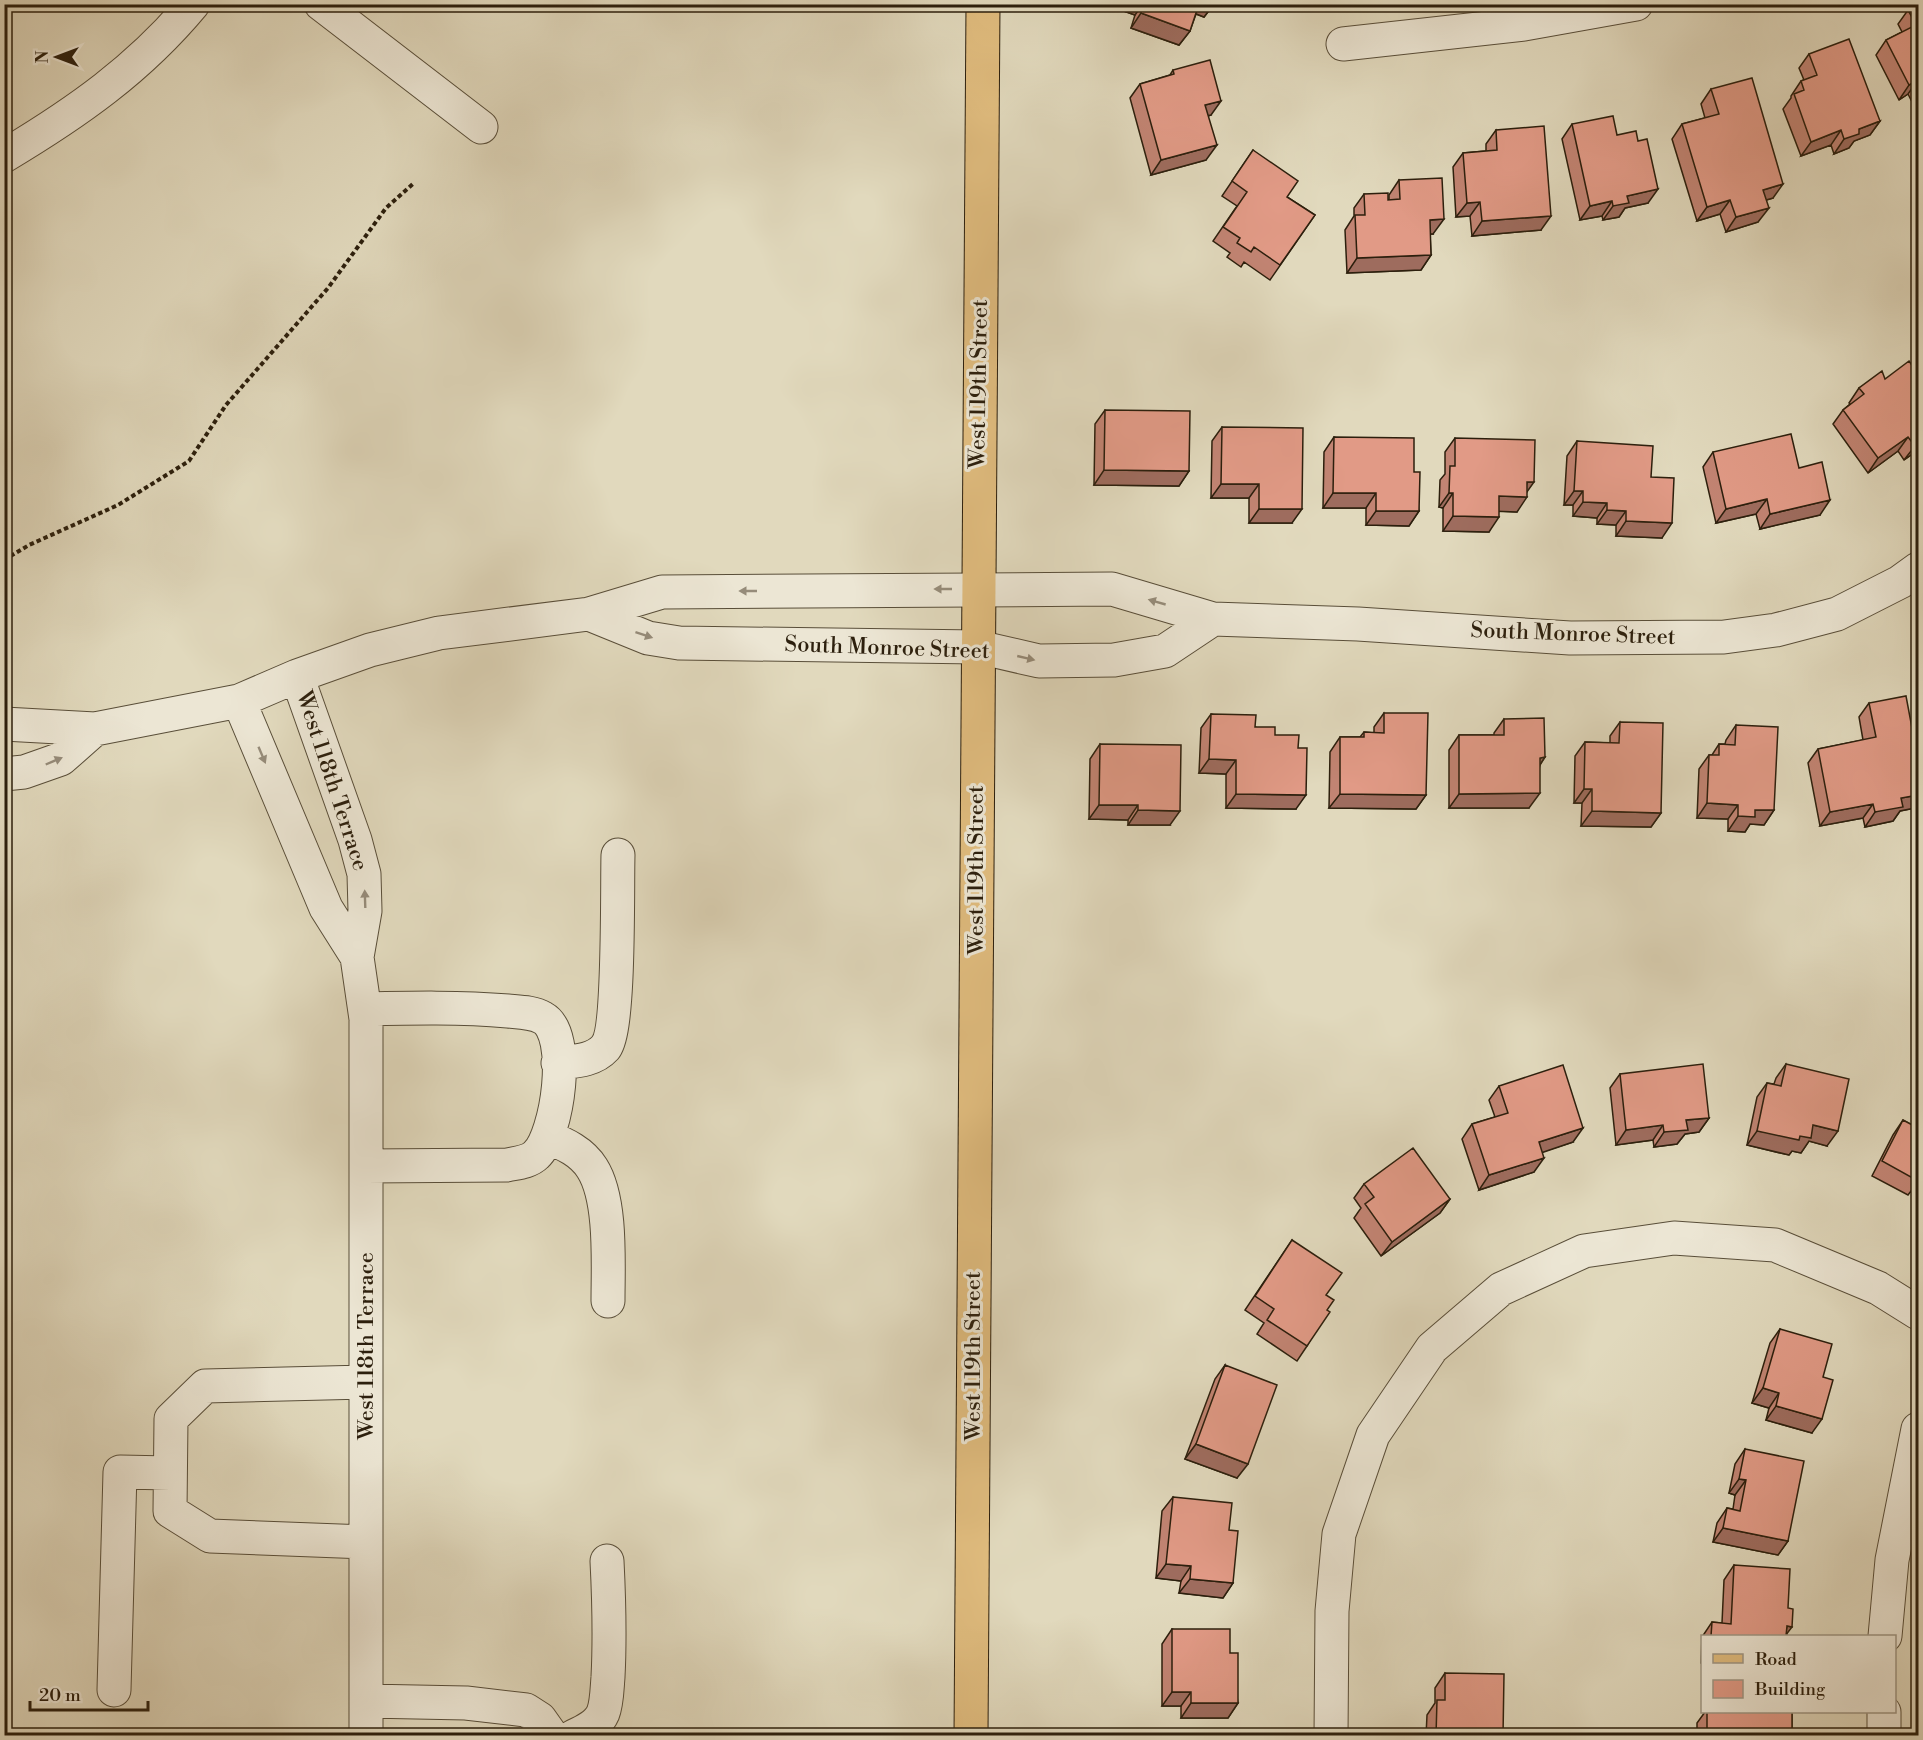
<svg xmlns="http://www.w3.org/2000/svg" width="1923" height="1740" viewBox="0 0 1923 1740" font-family="'Libre Bodoni',serif">
<rect width="100%" height="100%" fill="#e1d9bd"/>
<filter id="stains"><feTurbulence type="fractalNoise" baseFrequency=".00333" numOctaves="4"/><feColorMatrix values="0 0 0 0 .2 0 0 0 0 .09 0 0 0 0 .02 0 0 0 .5 -.17"/></filter>
<radialGradient id="worn" r=".72"><stop offset=".6" stop-color="#630" stop-opacity="0"/><stop offset="1" stop-color="#630" stop-opacity=".3"/></radialGradient>
<g fill="none" stroke-linecap="round" stroke-linejoin="round">
<!-- minor casing -->
<g stroke="#594e39" stroke-width="35">
<path id="minor" d="M321,4l160,123
M1343,44l181,-20 112,-20
M4,156c72,-43 135,-87 189,-152
M589,614l59,24 31,5 299,4 61,14 75,-1 51,-9 48,-32
M297,676l58,164 9,34 1,37 -8,46 9,62v717
M239,701l87,207 31,49
M4,724l91,5 144,-28 58,-25 73,-26 69,-17 150,-19 73,-22 450,-3 101,30 145,5 212,14 154,-1 52,-7 61,-16 63,-32 18,-13
M4,774l20,-2 37,-13 34,-30
M366,1009c47,-1 94,-2 142,2 11,1 25,1 35,7 29,16 15,117 -7,137 -7,7 -20,8 -29,10l-141,1
M558,1063c17,-2 35,-2 47,-15 15,-17 12,-162 13,-193
M547,1137c18,7 35,15 45,31 20,31 16,96 16,133
M366,1542l-156,-6 -40,-25 1,-92 34,-33 161,-4
M1885,1636l7,-76 26,-131
M114,1690l6,-218 50,1
M366,1701l100,2 60,7 14,9 12,17
M574,1736c11,-5 24,-11 29,-23 4,-10 4,-25 5,-36 2,-39 1,-77 -1,-116
M1331,1736l1,-125 7,-77 34,-99 59,-87 69,-59 83,-38 90,-13 101,7 103,43 40,25
M1884,1736v-24"/>
</g>
<!-- major casing -->
<g stroke="#2c1f0d" stroke-width="35">
<path id="major" d="M971,1736l12,-1732"/>
</g>
<!-- path -->
<path stroke="#2c1f0d" stroke-width="4" stroke-dasharray="4.5 3" stroke-linecap="butt" d="M4,560l25,-15 89,-40 71,-44 37,-56 102,-117 58,-80 28,-25"/>
<!-- minor -->
<use href="#minor" stroke="#ece6d4" stroke-width="33"/>
<!-- major -->
<use href="#major" stroke="#e0bc7e" stroke-width="33"/>
</g>
<!-- wall -->
<path fill="#c28473" stroke="#2c1f0d" stroke-width="1.5" d="M1120,4h94l-10,13 -8,-3 -6,17 -11,14 -48,-17 4,-13 -17,-6z
M1918,4v110l-10,-20 -9,6 -23,-45 10,-15 16,-8 -4,-8 10,-14z
M1809,54l71,67 -10,14 -16,6 -5,7 -15,6 -3,-9 -30,11 -18,-47 8,-11v-2l10,-15 3,-1 -5,-12z
M1173,70l38,45 -3,1 -2,44 -55,15 -21,-77 10,-14 30,-9z
M1711,89l62,109 -7,2 -8,22 -32,10 -6,-18 -23,7 -25,-82 10,-15 23,-6 -4,-14z
M1572,124l45,11 31,68 -23,5 -6,9 -16,3 -1,-4 -22,4 -18,-81z
M1496,130l45,100 -69,6 -2,-20 -14,1 -3,-50 10,-14 23,-2v-7z
M1253,150l34,47 28,18 -45,65 -26,-18 -3,5 -14,-10 3,-4 -17,-12 24,-35 -15,-10z
M1399,180l34,54h-3l1,21 -10,15 -74,3 -2,-43 9,-14v-8l10,-14 25,6v-5z
M1885,379l33,71 -14,10 -6,-9 -30,22 -35,-49 10,-14 7,-6 -1,-1 10,-15z
M1105,410l84,61 -10,15 -85,-1 1,-61z
M1222,427l70,96h-43v-25h-38l1,-57z
M1334,437l80,35 5,39 -10,15 -43,-1v-17h-43l1,-56z
M1455,438l72,53 -10,21 -18,-1 -10,21 -46,-1v-23l-4,-1 1,-27 5,-6v-22z
M1577,441l74,36 11,61 -46,-2v-11l-19,-1v-6l-24,-2v-11h-9l3,-49z
M1713,452l86,16 21,47 -60,14 -4,-15 -40,9 -13,-56z
M1869,703l46,105 -15,3 -7,10 -28,6 -2,-9 -43,8 -12,-63 10,-14 45,-9 -4,-23z
M1384,713l42,82 -10,14 -87,-1 1,-56 10,-15h20l4,-5 10,1v-6z
M1211,714l44,13 20,8 21,74 -70,-1v-34l-27,-1 2,-45z
M1504,719l41,38 -5,8 -11,43h-80v-58l10,-15h35v-2z
M1620,722l41,91 -10,14 -70,-1 1,-23h-8l1,-47 10,-14 25,1v-7z
M1736,725l38,85 -10,15 -14,-1 -5,8 -17,-1v-12l-31,-1 2,-49 10,-14h3l7,-11h6l1,-4z
M1100,744l70,81h-42v-5l-39,-1 1,-60z
M1786,1064l41,82 -18,-5 -8,12 -9,-2 -3,4 -42,-10 10,-48 10,-14 7,1 2,-6z
M1620,1074l89,44 -10,14 -14,2 -8,10 -23,3 -1,-7 -37,5 -6,-57z
M1499,1086l74,56 -31,10 -8,20 -55,18 -17,-51 10,-15 23,-7 -6,-17z
M1918,1114v81l-7,-4 -3,4 -36,-19 21,-41 10,-15 9,5z
M1364,1184l86,15 -10,14 -59,43 -27,-38 7,-10 -7,-10z
M1292,1240l34,55 1,15 -20,36 -10,15 -40,-27 7,-11 -19,-13z
M1780,1329l43,48 -11,56 -46,-13 3,-12 -17,-5 18,-60z
M1225,1365l12,113 -52,-19 30,-80z
M1745,1449l43,92 -10,14 -65,-13 4,-19 10,-15 6,1 2,-14 -6,-2 6,-29z
M1173,1497l60,86 -10,15 -44,-5 2,-12 -25,-3 6,-67z
M1734,1565l53,69 -1,2h-84v27h-1l1,-26 10,-15 10,1 2,-43z
M1172,1629l58,24 8,50 -10,15h-47v-12h-19v-62z
M1445,1673l58,63h-77l1,-21 8,-12v-15z
M1705,1712h87v24h-95v-13z"/>
<!-- shaded-wall -->
<path fill="#9e6c5e" stroke="#2c1f0d" stroke-width="1.5" d="M1122,4h21l-8,11 -17,-6z
M1197,4h17l-10,13 -13,-5z
M1141,13l49,18 -11,14 -48,-17z
M1918,80l-10,14 -9,6 10,-15z
M1221,101l-10,14 -16,4 10,-14z
M1880,121l-10,14 -16,6 -5,7 -15,6 10,-15 15,-10z
M1841,130l-10,15 -30,11 10,-14z
M1217,145l-11,15 -55,15 10,-15z
M1783,184l-10,14 -20,6 10,-14z
M1658,189l-10,14 -23,5 -6,9 -16,3 10,-14 14,-10z
M1730,200l-10,14 -23,7 10,-14z
M1612,201l-10,15 -22,4 10,-14z
M1480,202l-10,14 -14,1 11,-14z
M1769,208l-11,14 -32,10 10,-15z
M1551,216l-10,14 -69,6 10,-15z
M1444,219l-11,15h-13l10,-14z
M1431,255l-10,15 -74,3 10,-15z
M1908,437l-10,14 -30,22 10,-15z
M1918,443v7l-14,10 11,-14z
M1104,470l85,1 -10,15 -85,-1z
M1527,482h7l-10,14z
M1221,484h38l-10,14h-38z
M1574,491h9l-10,14h-9z
M1333,493h43l-10,15h-43z
M1449,493h4l-10,15 -4,-1z
M1499,496l28,1 -10,15 -28,-1z
M1767,499l-11,15 -40,9 10,-14z
M1830,500l-10,15 -60,14 10,-15z
M1583,502l24,1 -10,15 -24,-2z
M1259,509h43l-10,14h-43z
M1607,510l19,1 -10,14 -19,-1z
M1376,511h43l-10,15 -43,-1z
M1453,516l46,1 -10,15 -46,-1z
M1626,521l46,2 -10,15 -46,-2z
M1545,757l-10,15 5,-14z
M1209,759l27,1 -10,14 -27,-1z
M1584,789h8l-10,14h-8z
M1540,793l-11,15h-80l10,-14z
M1236,794l70,1 -10,14 -70,-1z
M1340,794l86,1 -10,14 -87,-1z
M1918,795v8l-3,5 -15,3 -7,10 -28,6 10,-15 26,-14z
M1707,803l31,2 -10,14 -31,-1z
M1873,804l-10,14 -43,8 10,-14z
M1099,805h39l-10,15 -39,-1z
M1138,810l42,1 -10,14h-42z
M1755,810h19l-10,15 -14,-1 -5,8 -17,-1 10,-15z
M1592,811l69,2 -10,14 -70,-1z
M1709,1118l-10,14 -14,2 -8,10 -23,3 10,-15 22,-12z
M1663,1125l-10,15 -37,5 10,-15z
M1813,1125l25,6 -11,15 -18,-5 -8,12 -9,-2 -3,4 -42,-10 10,-14 43,5z
M1583,1128l-10,14 -44,15 10,-15z
M1544,1158l-10,14 -55,18 10,-15z
M1450,1199l-10,14 -59,43 11,-14z
M1763,1388l16,5 -10,15 -17,-5z
M1776,1406l46,13 -10,14 -46,-13z
M1196,1444l52,20 -11,14 -52,-19z
M1739,1479l7,1 -11,15 -6,-2z
M1723,1528l65,13 -10,14 -65,-13z
M1166,1564l25,2 -10,15 -25,-3z
M1190,1579l43,4 -10,15 -44,-5z
M1787,1626l5,1 -7,9z
M1172,1692h19l-10,14h-19z
M1191,1703h47l-10,15h-47z"/>
<!-- building -->
<path fill="#e19a86" stroke="#2c1f0d" stroke-width="1.5" d="M1144,4h55l-9,27 -49,-18z
M1918,4v76l-9,5 -23,-45 30,-15 -8,-15z
M1849,39l31,82 -21,8v5l-15,5 -3,-9 -30,12 -17,-48 10,-4 -3,-9 16,-6 -8,-21z
M1210,60l11,41 -16,4 12,40 -56,15 -21,-76 34,-10 -1,-4z
M1752,78l31,106 -20,6 6,18 -33,9 -6,-17 -23,7 -25,-83 37,-10 -8,-25z
M1613,116l4,19 19,-4 2,10 9,-2 11,50 -31,7 2,7 -16,3 -1,-5 -22,5 -18,-82z
M1544,126l7,90 -69,5 -2,-19 -13,1 -4,-50 34,-3 -1,-20z
M1253,150l45,31 -11,16 28,18 -35,50 -26,-18 -3,5 -14,-9 3,-5 -17,-11 24,-35 -15,-11z
M1442,178l2,41 -14,1 1,35 -74,3 -2,-43h10l-1,-21 24,-1v7l12,-1 -1,-19z
M1909,361l9,13v69l-3,3 -7,-9 -30,21 -35,-48 21,-16 -5,-6 23,-17 3,8z
M1105,410l85,1 -1,60 -85,-1z
M1222,427l81,1 -1,81h-43v-25h-38z
M1791,434l8,34 23,-6 8,38 -60,14 -3,-15 -41,10 -13,-57z
M1334,437l80,1v34h6l-1,39h-43v-18h-43z
M1455,438l80,2 -1,42h-7v15l-28,-1v21l-46,-1v-23h-4l1,-27h5z
M1577,441l76,5 -2,31 23,1 -2,45 -46,-2v-10l-19,-1v-7l-24,-1v-11h-9z
M1906,696l12,64v35l-17,3 2,9 -28,5 -2,-8 -43,8 -12,-63 58,-12 -7,-34z
M1384,713h44l-2,82 -86,-1v-57h24v-5l20,1z
M1211,714l45,1 -1,12h20v8h24l-1,13h9l-1,47 -70,-1v-34l-27,-1z
M1544,718l1,39 -5,1v35l-81,1v-59h45v-16z
M1620,722l43,1 -2,90 -69,-2v-22h-8l1,-47 34,1z
M1736,725l42,2 -4,83h-19v7l-17,-1v-11l-31,-2 2,-48h10v-11l16,1z
M1100,744l81,1 -1,66 -42,-1v-5h-39z
M1703,1064l6,54 -23,2 2,10 -24,2 -1,-7 -37,5 -6,-56z
M1786,1064l63,15 -11,52 -25,-6 -2,13 -11,-2 -1,4 -42,-9 10,-48 14,3z
M1563,1065l20,63 -44,14 5,16 -55,17 -17,-51 36,-11 -9,-27z
M1918,1117v64l-36,-20 21,-41 11,6z
M1413,1148l37,51 -58,43 -27,-38 9,-7 -10,-13z
M1292,1240l50,33 -16,22 8,5 -7,10 3,2 -23,34 -40,-26 7,-11 -19,-13z
M1780,1329l52,15 -9,33 10,3 -11,39 -46,-13 3,-13 -16,-5z
M1225,1365l52,20 -29,79 -52,-20z
M1745,1449l59,12 -16,80 -65,-13 4,-20 13,3 6,-31 -7,-1z
M1173,1497l59,6 -3,27 9,1 -5,52 -43,-4 1,-13 -25,-2z
M1734,1565l56,4 -2,39 5,1 -1,18 -5,-1 -1,10h-75l1,-14 19,2z
M1172,1629h58v24h8v50h-47v-11h-19z
M1445,1673l59,1 -1,62h-67l1,-36h8z
M1707,1712h85v24h-67v-1h-18z"/>
<!-- one-way arrows -->
<defs><path id="oneway-solid" d="M-6-.8H1V-3.2L6.5 0L1 3.2V.8H-6Z" transform="scale(1.5)"/></defs>
<g fill="#968c7a">
<use href="#oneway-solid" transform="translate(943 589) rotate(180)"/>
<use href="#oneway-solid" transform="translate(748 591) rotate(180)"/>
<use href="#oneway-solid" transform="translate(1157 602) rotate(-164)"/>
<use href="#oneway-solid" transform="translate(644 635) rotate(18)"/>
<use href="#oneway-solid" transform="translate(1026 658) rotate(13)"/>
<use href="#oneway-solid" transform="translate(262 755) rotate(67)"/>
<use href="#oneway-solid" transform="translate(54 761) rotate(-23)"/>
<use href="#oneway-solid" transform="translate(365 899) rotate(-92)"/>
</g>
<g text-anchor="middle" dominant-baseline="central" stroke-width="6" stroke-linejoin="round" paint-order="stroke">
<!-- street labels -->
<g font-size="22" fill="#2c1f0d" stroke="#ece6d4">
<text transform="translate(979 384) rotate(-89)">West 119th Street</text>
<text transform="translate(1573 634) rotate(2)">South Monroe Street</text>
<text transform="translate(887 648) rotate(2)">South Monroe Street</text>
<text transform="translate(332 781) rotate(72)">West 118th Terrace</text>
<text transform="translate(976 870) rotate(-90)">West 119th Street</text>
<text transform="translate(366 1346) rotate(-90)">West 118th Terrace</text>
<text transform="translate(973 1356) rotate(-90)">West 119th Street</text>
</g>
</g>
<!-- margin -->
<rect width="1923" height="1740" fill="none" stroke="#e1d9bd" stroke-width="24"/>
<rect x="6" y="6" width="1911" height="1728" fill="none" stroke="#2c1f0d" stroke-width="3"/>
<rect x="12" y="12" width="1899" height="1716" fill="none" stroke="#2c1f0d" stroke-width="1.5"/>
<!-- legend -->
<rect x="1701" y="1635" width="195" height="78" fill="#ece6d4" stroke="#9f9684" stroke-width="1.5"/>
<rect x="1713" y="1654" width="30" height="9" fill="#e0bc7e" stroke="#9f9684" stroke-width="1.5"/>
<text x="1755" y="1665" font-size="18" fill="#2c1f0d">Road</text>
<rect x="1713" y="1680" width="30" height="18" fill="#e19a86" stroke="#9f9684" stroke-width="1.5"/>
<text x="1755" y="1695" font-size="18" fill="#2c1f0d">Building</text>
<!-- north arrow -->
<g transform="translate(57 57) rotate(270)" stroke="#ece6d4" stroke-width="4.5" paint-order="stroke">
<path d="M0-4.5L10 22L0 15L-10 22Z" fill="#2c1f0d"/>
<text y="-9" font-size="16" font-weight="bold" text-anchor="middle" fill="#2c1f0d">N</text>
</g>
<!-- scale -->
<path d="M30 1701v9h118v-9" fill="none" stroke="#2c1f0d" stroke-width="3"/>
<text x="39" y="1701" font-size="18" fill="#2c1f0d" stroke="#ece6d4" stroke-width="4.5" paint-order="stroke">20 m</text>
<rect width="100%" height="100%" filter="url(#stains)"/>
<rect width="100%" height="100%" fill="url(#worn)"/>
</svg>
